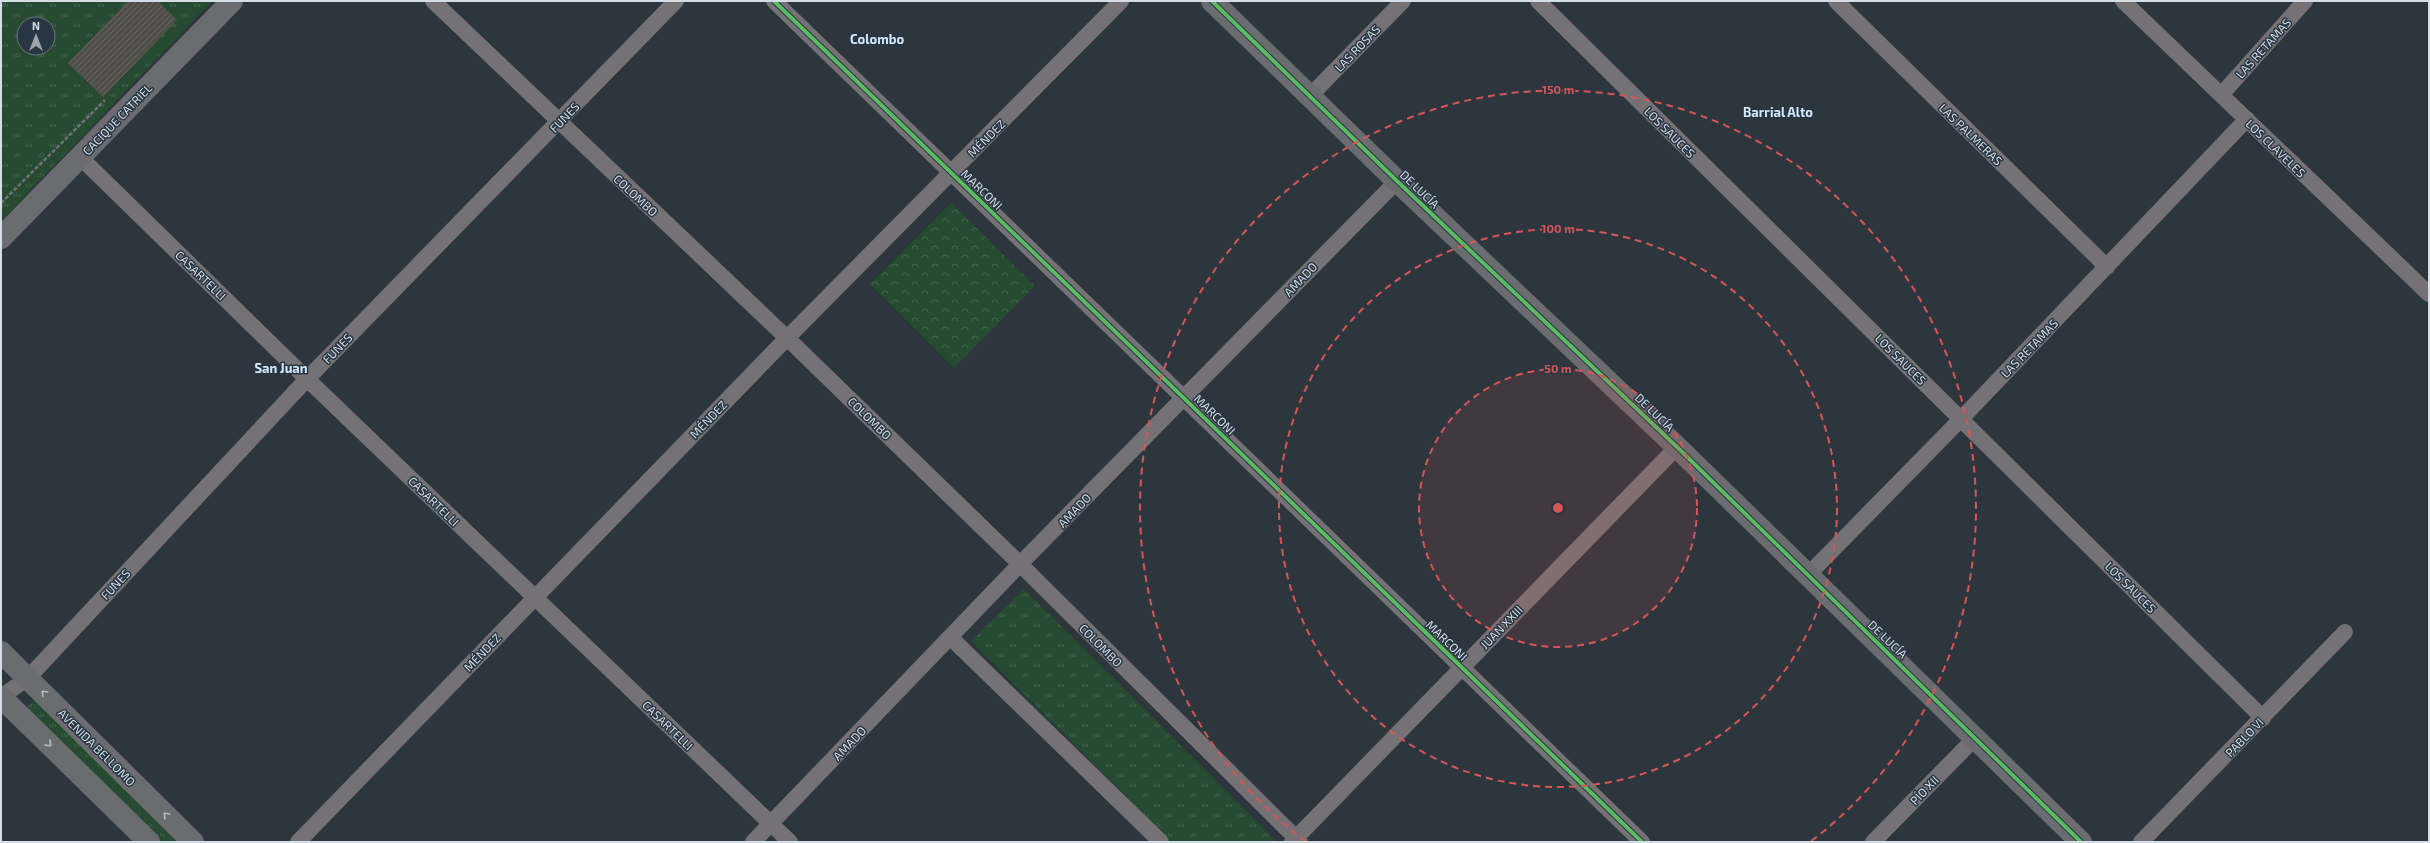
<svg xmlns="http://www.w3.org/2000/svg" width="2430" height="843" viewBox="0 0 2430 843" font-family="'Exo 2',sans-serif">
<defs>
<pattern id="grass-tufts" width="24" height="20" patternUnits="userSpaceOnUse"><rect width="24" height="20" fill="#264b31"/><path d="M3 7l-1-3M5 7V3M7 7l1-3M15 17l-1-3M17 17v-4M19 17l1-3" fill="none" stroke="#45644f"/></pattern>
<pattern id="park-crowns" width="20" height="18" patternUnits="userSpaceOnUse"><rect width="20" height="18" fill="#264b31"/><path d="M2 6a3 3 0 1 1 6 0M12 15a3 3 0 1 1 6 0" fill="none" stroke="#45644f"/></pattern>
<pattern id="building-hatch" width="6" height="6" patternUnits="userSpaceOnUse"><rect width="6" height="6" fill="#504e49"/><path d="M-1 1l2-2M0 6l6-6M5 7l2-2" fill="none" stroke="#686763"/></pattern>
</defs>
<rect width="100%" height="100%" fill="#2e363d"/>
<!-- grass -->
<path fill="url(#grass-tufts)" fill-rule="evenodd" d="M1,1h211l-211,220zM24,24h24v24h-24z
M1024,589l253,253h-105l-201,-201z
M34,700l147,142h-18l-138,-133z"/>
<!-- park -->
<path fill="url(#park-crowns)" d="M951,203l84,83 -81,82 -84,-84z"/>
<!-- building -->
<path fill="url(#building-hatch)" d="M128,1h30l19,19 -74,77 -35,-34z"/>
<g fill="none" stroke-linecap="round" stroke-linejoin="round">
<!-- path -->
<path stroke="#727376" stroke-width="2.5" stroke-dasharray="4 2" stroke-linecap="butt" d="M1,203l104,-103"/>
<!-- street -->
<path stroke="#757275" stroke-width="16" d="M433,1l354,337 233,226 280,278
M774,1l868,841
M1538,1l725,717
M1836,1l271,266
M2123,1l306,293
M1311,95l92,-94
M2221,95l84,-94
M80,157l227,222 483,463
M1808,575l153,-156 286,-300
M950,637l211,205
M1,697l27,-19 279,-299 369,-378
M298,842l489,-504 334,-337
M753,842l267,-278 377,-383
M1292,842l385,-395
M1873,842l102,-104
M2141,842l204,-210"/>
<!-- secondary -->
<path stroke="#6b6c70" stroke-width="22" d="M1212,1l185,180 280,266 404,395
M1,238l231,-237
M1,652l192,190
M1,697l148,145"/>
<!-- rail casing -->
<g stroke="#696b6f" stroke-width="4.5">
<path id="rail" d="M1,4l3,-3"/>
</g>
<!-- rail -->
<use href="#rail" stroke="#283643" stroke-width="3" stroke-dasharray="9" stroke-linecap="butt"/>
<!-- cycleway casing -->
<g stroke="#283643" stroke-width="6">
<path id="cycleway" d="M774,1l868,841
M1212,1l185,180 280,266 404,395"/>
</g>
<!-- cycleway -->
<use href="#cycleway" stroke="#5cba63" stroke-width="4"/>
</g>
<!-- one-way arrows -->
<defs><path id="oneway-chevron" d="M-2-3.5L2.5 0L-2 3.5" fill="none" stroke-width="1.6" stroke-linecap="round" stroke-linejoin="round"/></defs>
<g stroke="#b5bcc3">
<use href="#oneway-chevron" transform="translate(44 693) rotate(-135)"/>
<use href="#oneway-chevron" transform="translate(49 744) rotate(44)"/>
<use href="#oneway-chevron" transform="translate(166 815) rotate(-135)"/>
</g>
<!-- distance rings -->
<circle cx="1558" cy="508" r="139" fill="#d65658" fill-opacity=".12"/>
<g fill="none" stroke="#d65658" stroke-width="2" stroke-dasharray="7 5">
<circle cx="1558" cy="508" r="139"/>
<circle cx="1558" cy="508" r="279"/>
<path d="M1306 842A418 418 0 1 1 1810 842"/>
</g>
<g text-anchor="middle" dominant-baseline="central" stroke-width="3" stroke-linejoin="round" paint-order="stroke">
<!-- street labels -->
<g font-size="12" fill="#d5dee6" stroke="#283643">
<text transform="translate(1357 48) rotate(-46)">LAS ROSAS</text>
<text transform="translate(2263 48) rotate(-48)">LAS RETAMAS</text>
<text transform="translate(564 117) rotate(-46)">FUNES</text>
<text transform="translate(117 119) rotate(-46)">CACIQUE CATRIEL</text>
<text transform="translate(1670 132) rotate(45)">LOS SAUCES</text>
<text transform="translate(1971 134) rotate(44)">LAS PALMERAS</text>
<text transform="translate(986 138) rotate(-45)">MÉNDEZ</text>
<text transform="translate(2276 148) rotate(44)">LOS CLAVELES</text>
<text transform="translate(982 189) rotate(44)">MARCONI</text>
<text transform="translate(1420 189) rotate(44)">DE LUCÍA</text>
<text transform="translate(636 195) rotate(43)">COLOMBO</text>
<text transform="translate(201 275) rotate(44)">CASARTELLI</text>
<text transform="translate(1300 279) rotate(-46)">AMADO</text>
<text transform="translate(337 348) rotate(-46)">FUNES</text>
<text transform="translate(2029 348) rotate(-46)">LAS RETAMAS</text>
<text transform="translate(1901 359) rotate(45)">LOS SAUCES</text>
<text transform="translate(1655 412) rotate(44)">DE LUCÍA</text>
<text transform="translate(1215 414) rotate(44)">MARCONI</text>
<text transform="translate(870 418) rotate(44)">COLOMBO</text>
<text transform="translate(708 419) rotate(-46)">MÉNDEZ</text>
<text transform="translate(434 501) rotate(44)">CASARTELLI</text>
<text transform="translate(1074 510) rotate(-46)">AMADO</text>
<text transform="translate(115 584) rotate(-47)">FUNES</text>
<text transform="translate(2131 587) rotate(45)">LOS SAUCES</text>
<text transform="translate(1501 627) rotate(-46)">JUAN XXIII</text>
<text transform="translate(1888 639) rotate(44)">DE LUCÍA</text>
<text transform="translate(1447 640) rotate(44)">MARCONI</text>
<text transform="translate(1101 645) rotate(45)">COLOMBO</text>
<text transform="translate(482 652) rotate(-46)">MÉNDEZ</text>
<text transform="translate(668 725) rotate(44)">CASARTELLI</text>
<text transform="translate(2244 737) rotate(-46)">PABLO VI</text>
<text transform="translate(849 743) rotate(-46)">AMADO</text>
<text transform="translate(97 747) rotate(45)">AVENIDA BELLOMO</text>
<text transform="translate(1924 790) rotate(-46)">PÍO XII</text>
</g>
<!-- neighbourhood labels -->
<g font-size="13" font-weight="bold" fill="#d5e6f7" stroke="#283643">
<text x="877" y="39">Colombo</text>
<text x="1778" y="112">Barrial Alto</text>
<text x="281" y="368">San Juan</text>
</g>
</g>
<circle cx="1558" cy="508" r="6" fill="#d65658" stroke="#283643" stroke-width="2"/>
<g font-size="12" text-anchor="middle" font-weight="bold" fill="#d65658" stroke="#283643" stroke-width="3" stroke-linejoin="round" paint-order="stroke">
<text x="1558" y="94">150 m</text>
<text x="1558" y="233">100 m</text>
<text x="1558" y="373">50 m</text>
</g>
<!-- border -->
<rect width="2430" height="843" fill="none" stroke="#d5dee6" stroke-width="4"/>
<!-- north arrow -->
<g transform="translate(36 36)"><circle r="19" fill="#283643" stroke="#6d7984"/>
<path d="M0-3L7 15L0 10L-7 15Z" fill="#9ba3ab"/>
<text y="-6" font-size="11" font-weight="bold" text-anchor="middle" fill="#d5dee6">N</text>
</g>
</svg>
